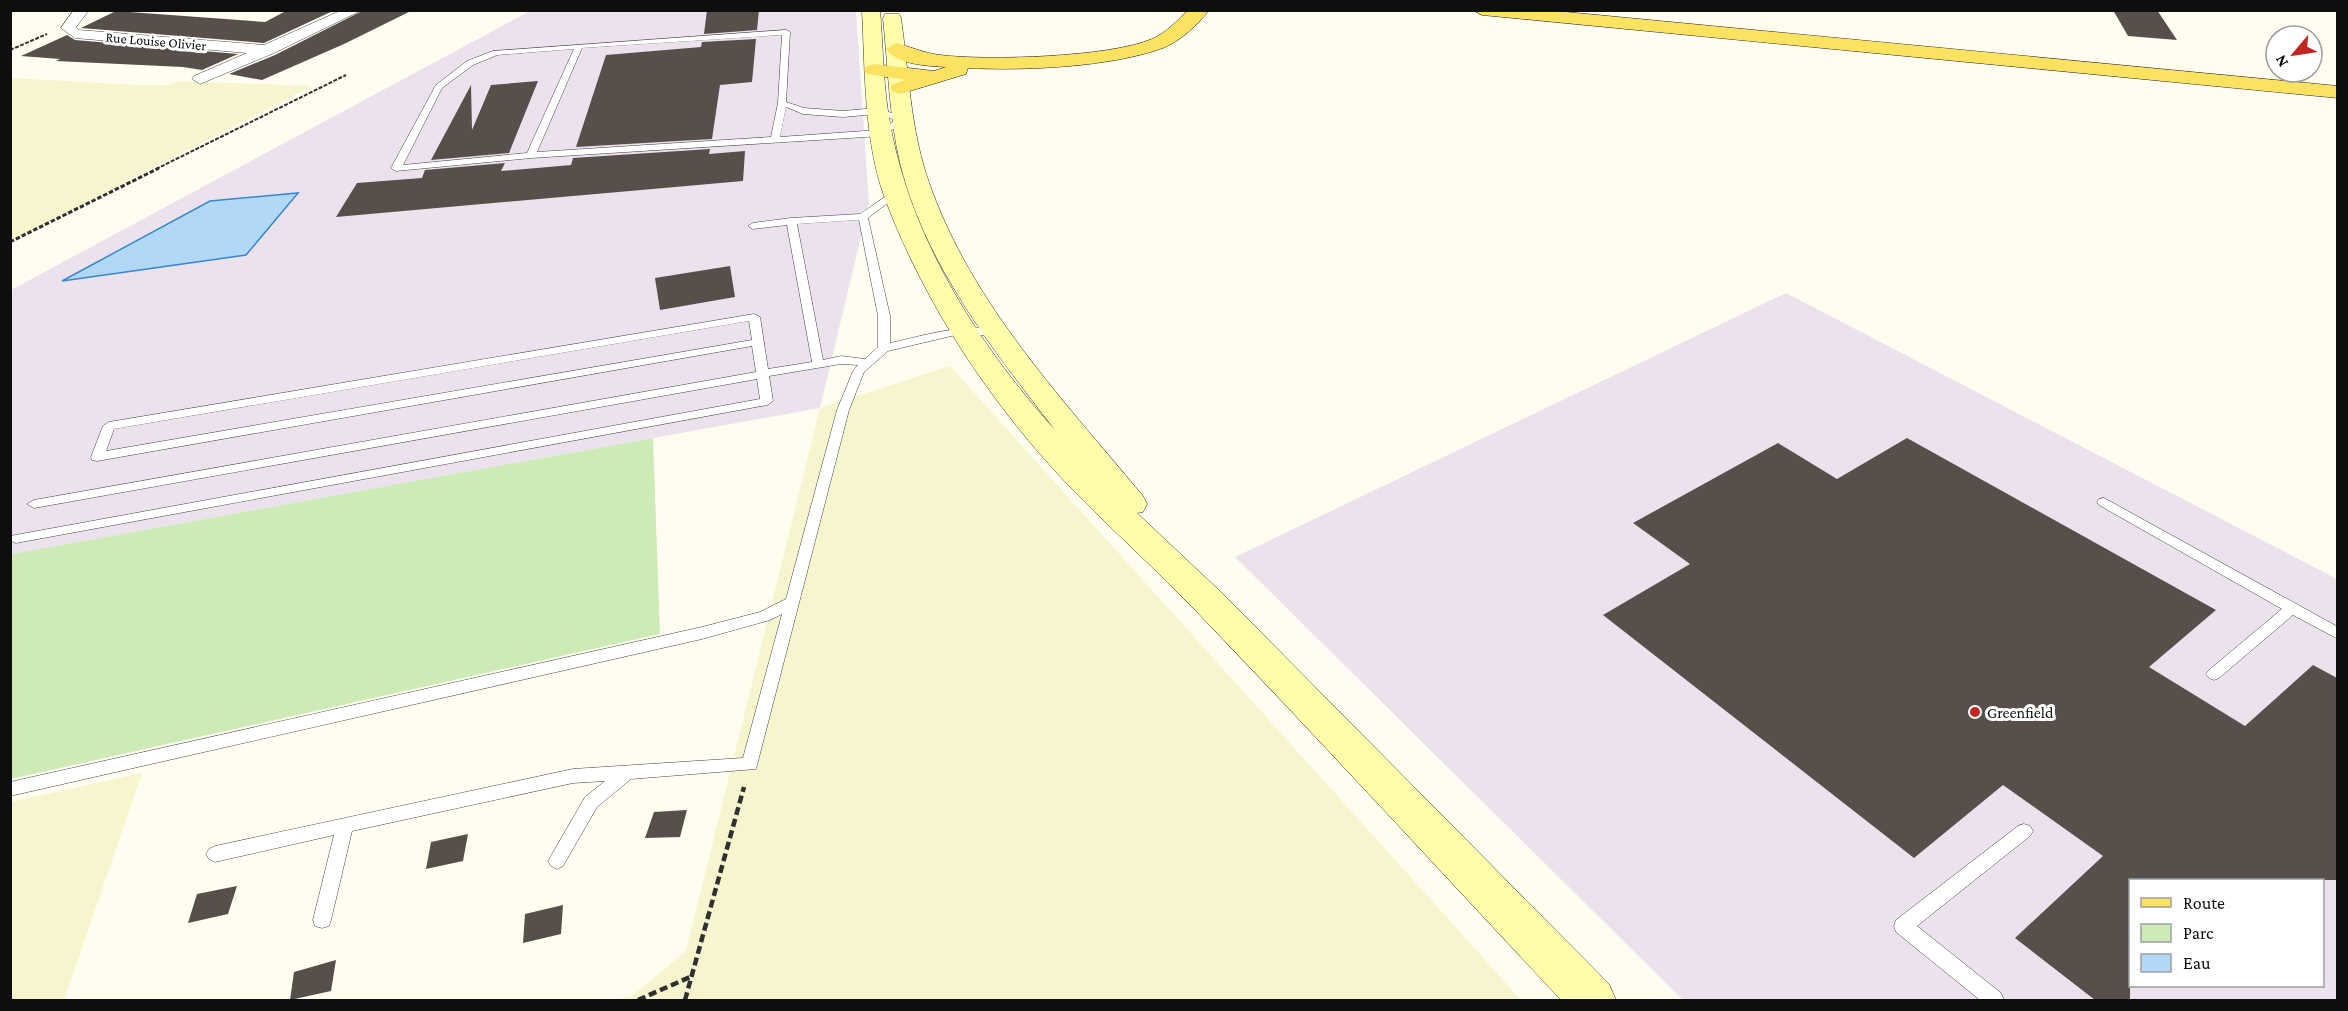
<svg xmlns="http://www.w3.org/2000/svg" width="2348" height="1011" viewBox="0 0 2348 1011" font-family="'Crimson Pro',serif">
<rect width="100%" height="100%" fill="#fffdef"/>
<!-- industrial -->
<path fill="#ece2ed" fill-rule="evenodd" d="M530,11h326l13,192 -49,205 -809,146v-264z
M1786,293l551,286v421h-654l-448,-443zM2130,880h192v106h-192z"/>
<!-- farmland -->
<path fill="#f6f5ce" d="M10,78l129,7h30l10,-4 133,5 -301,155z
M950,366l492,546 79,88h-909l20,-4 54,-45 134,-543z
M142,773l-78,227h-53v-198z"/>
<!-- green -->
<path fill="#ceebb7" d="M653,438l7,196 -649,145v-225z"/>
<!-- water -->
<path fill="#b2d8f8" stroke="#3688d1" stroke-width="1.5" d="M298,193l-52,62 -184,26 148,-80z"/>
<!-- building -->
<path fill="#57504a" d="M288,10h47l-71,33 -183,-15 35,-17 149,11z
M364,10h49l-69,34 -82,36 -33,-6 46,-19z
M707,10h52l-2,20 -53,4z
M2113,10h44l20,30 -49,-4z
M67,35l8,5 163,14 -36,16 -19,-3 -127,-6 4,-2 -39,-3z
M756,39l-4,43 -32,3 -8,54 -136,8 30,-92 95,-8 1,-5z
M538,81l-29,72 -78,7 40,-75 1,45 19,-45z
M710,149l-1,5 36,-3 -2,30 -407,36 21,-34 65,-5 3,-8 80,-7 -4,8 70,-6 2,-7z
M730,266l5,31 -75,13 -5,-32z
M1907,438l309,172 -67,57 96,59 68,-61 24,13v202h-207v120h-35l-80,-62 88,-82 -100,-71 -89,73 -311,-243 87,-51 -57,-41 145,-80 59,36z
M687,810l-7,27 -35,1 9,-26z
M468,834l-5,27 -37,8 5,-27z
M237,886l-9,28 -40,9 9,-29z
M563,905l-2,29 -38,9 2,-29z
M336,960l-5,31 -41,9 4,-28z"/>
<g fill="none" stroke-linecap="round" stroke-linejoin="round">
<!-- service casing -->
<g stroke="#414141" stroke-width="1">
<path id="service" d="M786,30l4,2 -4,70 18,6 39,3 34,-3 29,10v4l-25,14 -350,22 -135,13 -5,-3 45,-83 31,-24 26,-10zM782,35l-4,68 -7,34 -234,15 45,-104zM574,49l-47,104 -124,12 39,-77 31,-23 24,-10zM786,107l17,7 40,3 33,-3 20,6 -17,10 -99,7z
M895,190l3,1v4l-30,23 22,98v27c25,-5 93,-26 114,-9l-6,3 -34,-4 -76,18 -24,21 -15,38 -93,359 -125,10 -34,28 -34,59 -6,3 -6,-3 -3,-5 3,-5 34,-59 20,-16 -32,2 -221,48 -21,89 -2,6 -7,2 -7,-2 -2,-6 21,-85 -119,27 -6,-3 -3,-5 3,-5 6,-3 358,-77 170,-11 39,-144 -12,6 -68,19 -692,157v-14l692,-155 58,-15 26,-13 51,-189 16,-39 5,-6 -17,-1 -72,12 4,25 -6,4 -751,138 -5,-2 -1,-5 750,-137 -3,-20 -723,129 -7,-4 7,-4 722,-128 -4,-26 -655,115 -5,-1 -1,-3 12,-31 6,-4 645,-108 6,3 8,52 44,-7 -25,-137 -34,4 -5,-3 5,-3 38,-5 69,-4zM859,220l19,96v31l-13,12 -24,-3 -18,4 -26,-136zM749,321l3,19 -646,111 8,-22z
M2104,498l234,129v12l-45,-24 -74,63 -5,2 -5,-2 -3,-4 3,-4 73,-61 -183,-104 -2,-3 2,-3z
M2024,824l6,2 3,5 -3,5 -113,90 84,67 3,7h-24l-84,-68 -2,-6 2,-6 122,-94z"/>
</g>
<!-- minor casing -->
<g stroke="#414141" stroke-width="1">
<path id="minor" d="M74,10h15l-13,17 3,3 185,15 78,-35h20l-88,43 -74,31 -8,-5 2,-3 53,-23 -172,-15 -14,-10z"/>
</g>
<!-- secondary casing -->
<g stroke="#303030" stroke-width="1">
<path id="secondary" d="M862,10h18c3,34 3,68 8,101 18,120 87,230 167,319 -62,-80 -130,-166 -155,-267 -11,-47 -12,-97 -17,-145l2,-4h14l2,4c7,49 9,101 23,149 39,128 136,229 219,329l4,8 -4,8 -6,1 85,80 387,391 7,16h-55c-121,-129 -241,-260 -364,-388 -40,-42 -84,-81 -125,-123 -79,-82 -148,-185 -188,-293 -20,-56 -19,-126 -22,-186z"/>
</g>
<!-- primary casing -->
<g stroke="#1f1f1f" stroke-width="1">
<path id="primary" d="M1188,10h21c-10,14 -30,32 -46,38 -52,19 -139,23 -195,20l-2,6 -66,20 -7,-2 -3,-4 3,-4 13,-4 -39,-6 -3,-4 3,-4 7,-2 60,7 12,-4c-17,-1 -49,-2 -60,-18l10,-6c15,4 28,10 44,12 47,6 171,2 212,-16 14,-6 25,-18 36,-29z
M1473,10h72l793,76v12l-856,-83z"/>
</g>
<!-- path-far2 -->
<path stroke="#303030" stroke-width="2" stroke-dasharray="4 1.5" stroke-linecap="butt" d="M10,50l37,-16
M156,169l190,-94"/>
<!-- path-far1 -->
<path stroke="#303030" stroke-width="3" stroke-dasharray="4.5 2" stroke-linecap="butt" d="M10,242l149,-74"/>
<!-- path -->
<path stroke="#303030" stroke-width="4.5" stroke-dasharray="8 4" stroke-linecap="butt" d="M638,1000l52,-23
M685,1000l59,-213"/>
<!-- service -->
<use href="#service" fill="#fff" fill-rule="evenodd"/>
<!-- minor -->
<use href="#minor" fill="#fff" fill-rule="evenodd"/>
<!-- secondary -->
<use href="#secondary" fill="#fffcaa" fill-rule="evenodd"/>
<!-- primary -->
<use href="#primary" fill="#fce261" fill-rule="evenodd"/>
</g>
<!-- markers -->
<circle fill="#c22621" stroke="#fff" stroke-width="2" cx="1975" cy="712" r="6"/>
<g text-anchor="middle" dominant-baseline="central" stroke-width="6" stroke-linejoin="round" paint-order="stroke">
<!-- far-street labels -->
<g font-size="14" fill="#0e0e0e" stroke="#fff">
<text transform="translate(156 41) rotate(5)">Rue Louise Olivier</text>
</g>
<!-- poi labels -->
<g font-size="16" fill="#0e0e0e" stroke="#fff" text-anchor="start">
<text x="1987" y="712">Greenfield</text>
</g>
</g>
<!-- border -->
<rect width="2348" height="1011" fill="none" stroke="#0e0e0e" stroke-width="24"/>
<!-- legend -->
<rect x="2129" y="879" width="195" height="108" fill="#ffffff" stroke="#9f9f9f" stroke-width="1.5"/>
<rect x="2141" y="898" width="30" height="9" fill="#fce261" stroke="#9f9f9f" stroke-width="1.5"/>
<text x="2183" y="909" font-size="18" fill="#0e0e0e">Route</text>
<rect x="2141" y="924" width="30" height="18" fill="#ceebb7" stroke="#9f9f9f" stroke-width="1.5"/>
<text x="2183" y="939" font-size="18" fill="#0e0e0e">Parc</text>
<rect x="2141" y="954" width="30" height="18" fill="#b2d8f8" stroke="#9f9f9f" stroke-width="1.5"/>
<text x="2183" y="969" font-size="18" fill="#0e0e0e">Eau</text>
<!-- north arrow -->
<g transform="translate(2294 54) rotate(241)"><circle r="28" fill="#ffffff" stroke="#9f9f9f" stroke-width="1.5"/>
<path d="M0-4.5L10 22L0 15L-10 22Z" fill="#c22621"/>
<text y="-9" font-size="16" font-weight="bold" text-anchor="middle" fill="#0e0e0e">N</text>
</g>
</svg>
